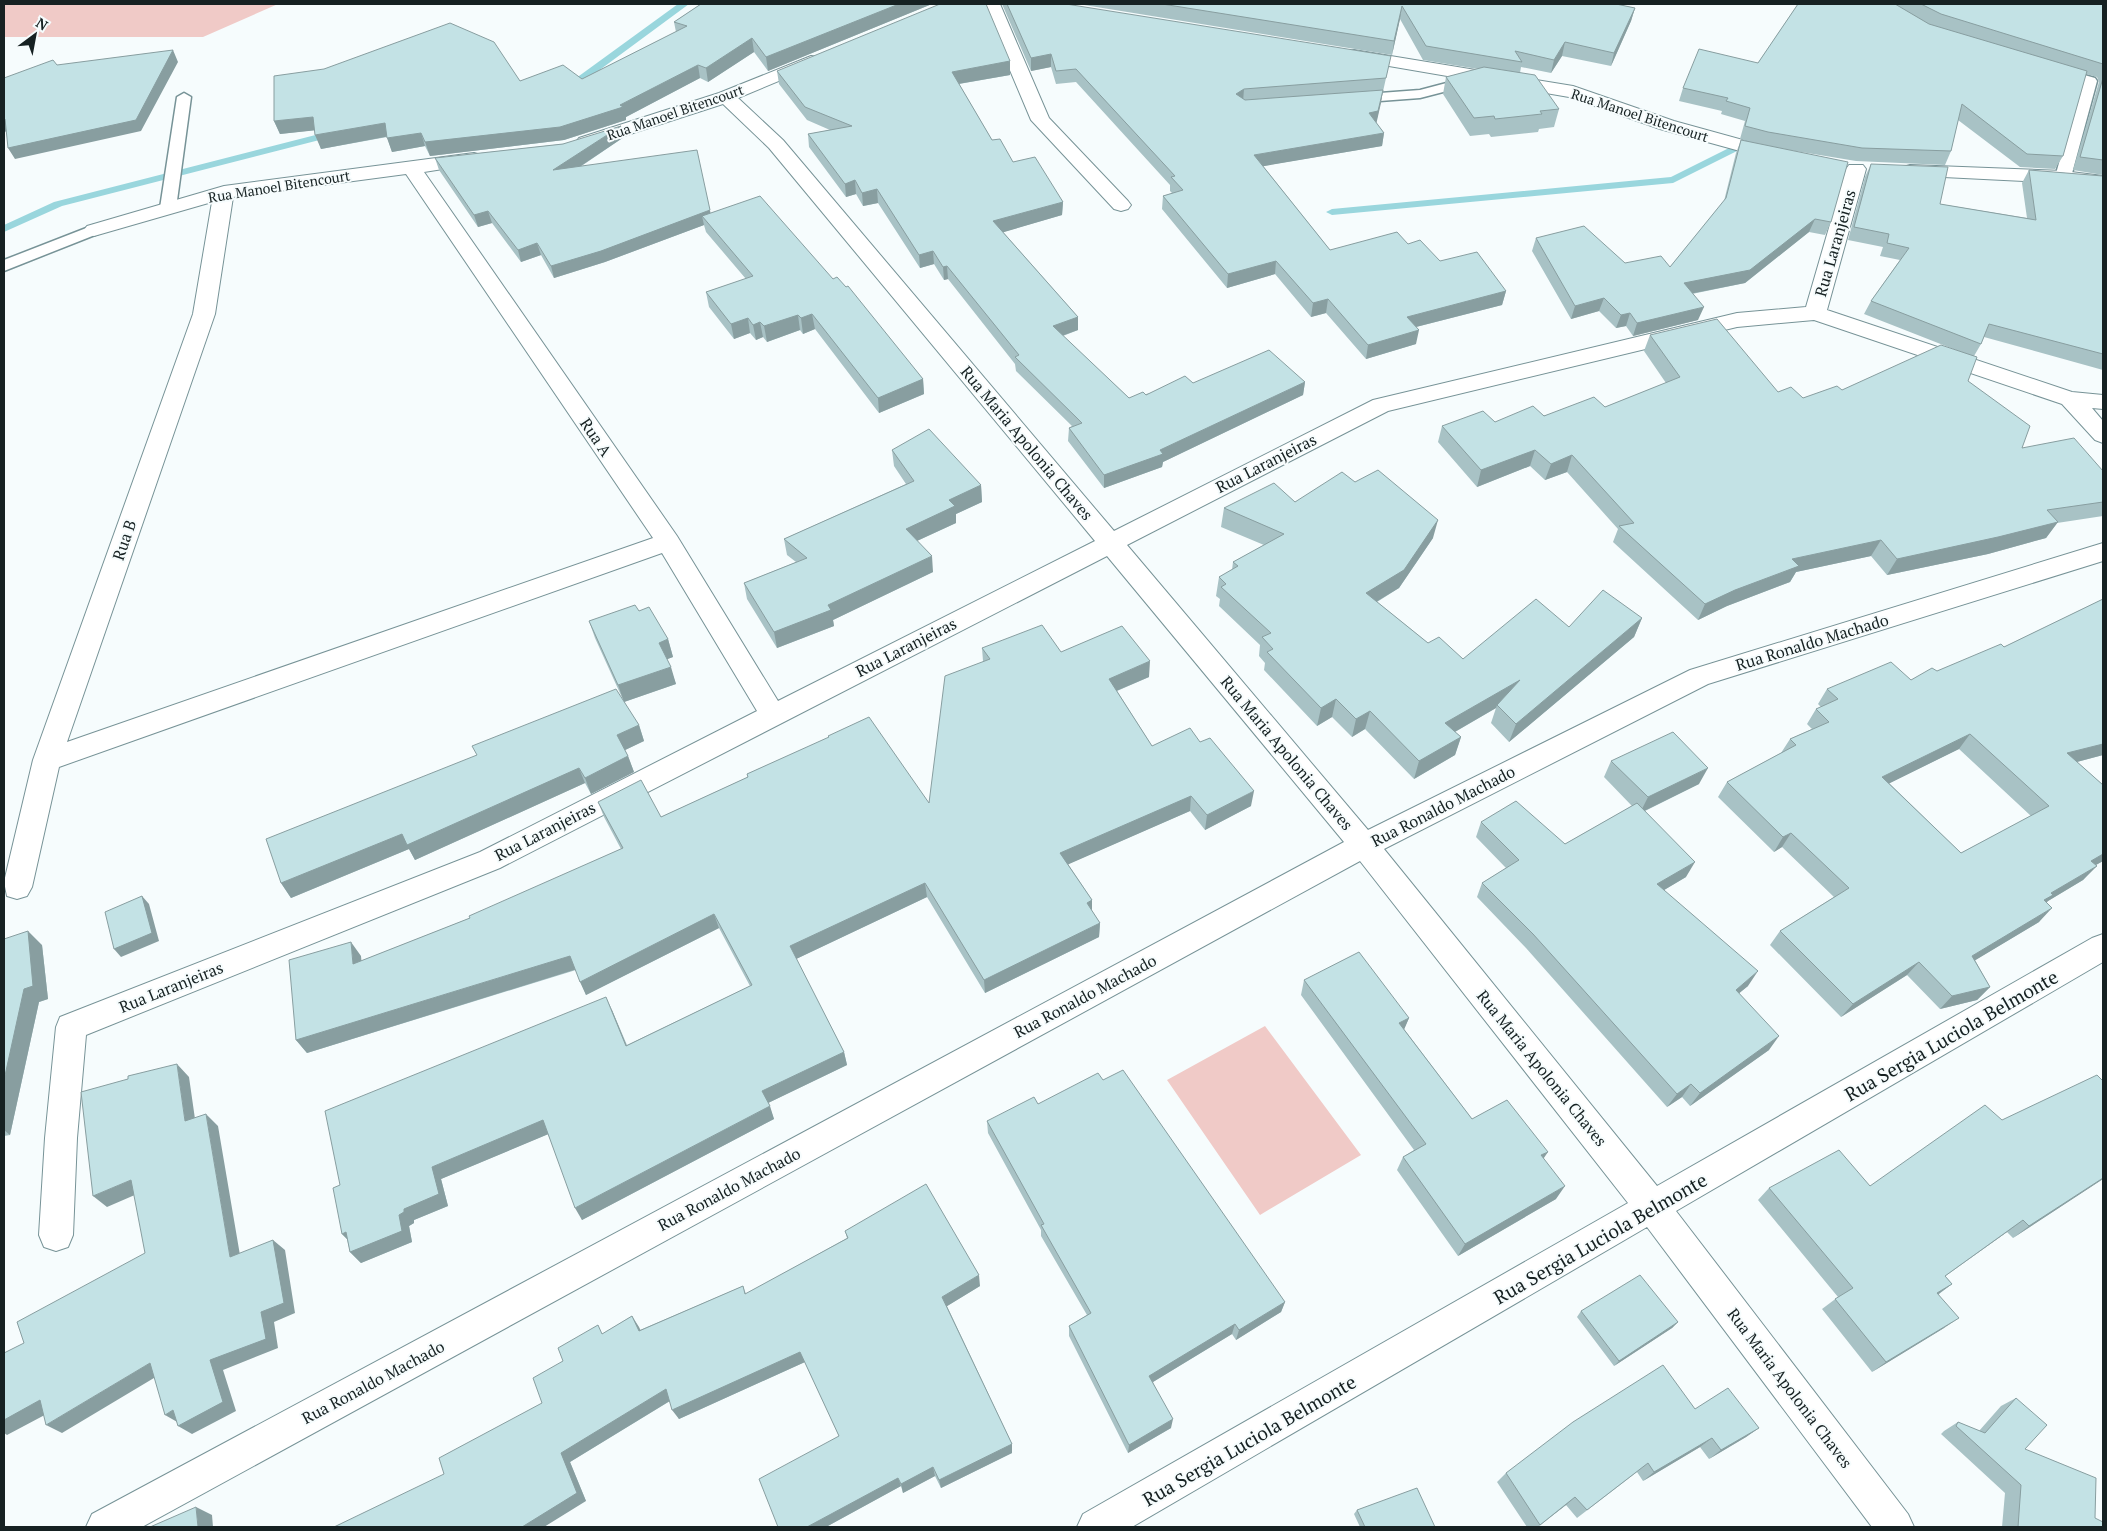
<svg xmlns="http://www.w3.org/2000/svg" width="2107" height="1531" viewBox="0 0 2107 1531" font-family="'PT Serif',serif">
<rect width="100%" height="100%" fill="#f6fcfd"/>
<!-- green -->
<path fill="#f0cac7" d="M4,4h274l-75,33h-199z
M1265,1026l96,129 -101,60 -93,-135z"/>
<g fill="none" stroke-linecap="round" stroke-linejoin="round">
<!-- stream -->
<path fill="#99d6dd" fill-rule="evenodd" d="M678,4h11l-103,76 -26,6 -5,-3 24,-7z
M1767,129l5,3 -1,2 -98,49 -341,32 -6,-3 6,-3 339,-32z
M335,130l4,1v4l-277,71 -58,26v-7l50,-23z"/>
<!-- lane casing -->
<g stroke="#779397" stroke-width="3">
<path id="lane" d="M2056,67l39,11 2,3 -26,96 -8,5 -8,-5 27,-94 -31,-9 -2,-3z
M1473,76l5,1 2,3 -2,3 -58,15 -67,5 -7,-4 7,-4 67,-5z
M184,93l7,4 -15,111 -8,5 -8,-5 17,-111z
M94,225l8,5 -2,3 -96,38v-11z"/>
</g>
<!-- street casing -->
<g stroke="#779397" stroke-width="2">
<path id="street" d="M982,4h18l49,114 79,83 3,4 -3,4 -7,2 -7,-2 -83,-89z
M1354,50l219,36 101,35 109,30 3,4 -3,4h-14l-109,-30 -91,-32 -221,-38 -3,-4 3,-4z
M811,56l6,1 3,4 -3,4 -79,33 45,42 331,391 259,-131 364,-87 69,-6 40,-138 3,-4h14l3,4 -39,141 245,82 31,3v14l-11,-1 11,13v22l-8,-3 -33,-36 -248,-84 -77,7 -349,84 -261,134 241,285 322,-160 413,-127v18l-395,123 -324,165 273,337 435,-248 11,-4v28l-427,249 232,303 6,13h-42l-225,-300 -515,300h-55l6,-13 545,-311 -268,-342 -1218,666h-56l6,-13 1252,-672 -237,-286 -607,312 -414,167 -9,103 -4,97 -5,12 -12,4 -12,-4 -5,-12 6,-97 11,-111 4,-10 420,-165 277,-141 -95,-158 -603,214 -27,120 -5,9 -10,3 -10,-3 -3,-14 29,-122 160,-446 19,-112 -118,34 -7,-2 -3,-4 3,-4 137,-40 250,-33 7,2 3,4 -3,4 -57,9 253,364 101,165 317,-160 -326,-393 -46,-44 -130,42h-14l-3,-4 3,-4 140,-45zM406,174l247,364 -586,204 148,-428 18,-117z
M1910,165l153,6 40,5v12l-40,-5 -160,-8 -3,-4 3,-4z"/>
</g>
<!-- lane -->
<use href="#lane" fill="#fff" fill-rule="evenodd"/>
<!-- street -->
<use href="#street" fill="#fff" fill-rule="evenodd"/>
</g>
<!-- wall -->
<path fill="#a8c2c5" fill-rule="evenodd" d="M701,4h231l-164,67 -14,-19 -46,30 -8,-4 -74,39v3l-62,20 -134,16 -5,-10 -33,6 -5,-15 -66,12 -6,-19 -35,4 -6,-13 246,-40 62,-2 94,-47 -2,-10z
M1002,4h64l322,65 -12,54 8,10 -2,13 -119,20 67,84 78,-6 32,17 66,30 -4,14 -86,22v17l-50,15 -40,-46 -15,4 -36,-43 -48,14 -65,-79 1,-13 9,-3 -2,-2v-6l-94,-103 -20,2 -5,-17 -20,4z
M1078,4h538l19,4 -4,13 -20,45 -49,-10 -11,17 -30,-6 -1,6 39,36 -5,18 -15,2 -1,3 -47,5 -2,-3 -19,2 -27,-42 3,-17 32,-8 -55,-9 -23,-41 -8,36z
M1798,4h305v171l-30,-5 26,-88 -2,-5 -11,-3 -23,82 -8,13 -35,-2 -62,-47 -7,31 -6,14 -89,-4 -67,-11 42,72 -6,13 -16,-3 -64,51 -53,11 6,26 -65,16 -7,-10 -10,2 -17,-17 -28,8 -39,-68 4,-13 89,25 45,4 54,-66 12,-48 5,-13 13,3 -14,-4 5,-18 -24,-7 1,-3 -43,-10 4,-13 75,-25z
M1010,61v14l-51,9 33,56 21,22 50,40 -1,13 -59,17 75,85v13l-15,6 66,62 64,-15 112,-1 -2,13 -140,67 -1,5 -58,21 -36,-47 1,-13 3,-2 -56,-55 -1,-7 -67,-85 -4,1 -10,-16 -14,4 -42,-65 -15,3 -7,-12 -10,3 -37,-50 -1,-13 22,-4 -23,-10 -28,-36 -2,-13z
M624,137l-44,30 130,46 123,66 90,100 1,15 -45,19 -64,-84 -12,5 -3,-4 -33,12 -4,-5 -7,3 -6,-7 -16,6 -25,-32 -3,-15 40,-13 -40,-47 -2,-7 -99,37 -51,16 -13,-23 -20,7 -29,-39 -14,4 -39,-57 -4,-12z
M1871,164l69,40 87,14 -5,-35 7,-13 74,6v194l-119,-33 -3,7 -7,12 -6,25 54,67 81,23v45l-46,7 -11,15 -58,16 -101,21 -16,-19 -75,16 -6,10 -63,24 -29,14 -85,-78 5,-13 -51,-57 -22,8 -15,-14 -53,21 -39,-45 4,-16 53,-4 110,-15 61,-24 -22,-32 6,-16 128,57 25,6 39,-8 119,-38 -97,-38 7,-13 29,-41 -20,-4 3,-9 -35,-7 17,-63z
M892,450l89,35 1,17 -26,12v9l-39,18 16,31 -100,48 1,6 -57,22 -30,-49 -3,-16 52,-21 -9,-7 -3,-16 122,-55 -12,-18z
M1355,482l78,56 -34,50 -22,14 51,41 35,16 106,-32 73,-9 -8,19 -125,105 -18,-19 5,-15 -41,24 6,5 -6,18 -41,24 -49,-50 -13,8 -20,-20 -15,9 -53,-56 1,-7 -6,-7 1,-11 -41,-39 1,-7 -4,-3 3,-19 13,-7 1,-8 31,-17 -43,-18 3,-19 71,-6z
M2103,599v156l-26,7 26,23v76l-7,4 -13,15 -35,21 -2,2 -7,19 -64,38 15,27 -13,13 -37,9 -33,-34 -66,42 -71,-72 10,-14 54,-34 -52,-50 -8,5 -56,-55 9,-15 54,-29 9,-14 22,-10 -5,-5 9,-15 5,-2 -3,-3 9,-15 84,-9 26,-9 67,-24zM1959,749l72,67 -70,37 -72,-70z
M639,611l29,28 5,18 -6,2 9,25 -52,18 -29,-64 -6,-17z
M982,648l79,4 88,25 -32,14 35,55 99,60 -46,24 -15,-19 -122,53 24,36v11l8,12 -1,14 -114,56 -58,-96 -131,62 48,93 3,13 -79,38 6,16 -192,101 -34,-86 -107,45 7,27 -34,14v3l-5,3 3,16 -51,21 -11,-11 -3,-13 -5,-5 -2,-49 272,-175 15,35 123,-59 -31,-58 -133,67 -10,-25 -269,83 -11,-13 65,-84v5l109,-43 151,-69 -17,-32 -6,-15 63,15 87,-40 -1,-3 82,-36 -1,-2 101,67 54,-142z
M639,725l5,16 -19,9 3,6 6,16 -43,22 -6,-11 -170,77 -6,-11 -118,49 -10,-15z
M1611,761l88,23 -54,27 41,66 -22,13 84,96 -9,7 30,57 -79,56 -8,-9 -15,10 -141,-159 -49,-51 5,-14 24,-15 -30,-31 5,-15 84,22 67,-38 -28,-29z
M4,939l38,6 6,54 -9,3 -29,133 -6,1z
M1304,980l105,38 -5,11 68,90 72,40 12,40 -98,57 -61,-86 6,-13 11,-7 -113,-155z
M1103,1080l182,222 -4,10 -45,28 -4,-6 -79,48 18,46 -43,25 -59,-117v-10l18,-11 -46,-79v-6l-53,-97 -1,-12 51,-17z
M2002,1120l101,59 -90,59 -6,-6 -62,44 7,8 -13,10 5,34 -72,44 -50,-63 16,-12 -80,-97 11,-12 101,-2z
M845,1231l135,55 -33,20 65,138v9l-71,35 -6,-12 -32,17 -2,-7 -75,41h-48l61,-91 -34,-74 -126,57 -9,-18 -100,61 16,39 -142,-27 98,-71 21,-42 41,-28 28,-17 8,14 103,-44 3,8 101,-56z
M1581,1311l97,11 -6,6 -58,38 -37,-49z
M2016,1398l9,51 78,78h-101l3,-34 -64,-59 3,-3 14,-9 21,9 22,-25z
M1695,1409l64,19 -13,9 -37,22 -9,-12 -57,34 -6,-9 -60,46 -11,-13 -28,22h-11l-30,-45 9,-9z
M1357,1510l78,17h-75l-6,-13z"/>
<!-- shaded-wall -->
<path fill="#889ea0" d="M899,4h33l-164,67 -2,-14z
M1402,6l-2,13 -8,36 2,-14z
M1635,8l-4,13 -20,45 3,-13z
M752,38l2,14 -46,30 -2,-14z
M1565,42l-3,14 -11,17 3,-13z
M173,50l5,12 -37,69 -126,28 -7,-11z
M1051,54v13l-20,4v-13z
M1010,61v14l-58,10v-13z
M698,65l2,13 -74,39v3l-62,20 -134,16 -5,-14 195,-37z
M1244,89l-1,13 -7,-8z
M1383,90l-2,13 -5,22 -7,-12z
M313,117l5,13 -38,4 -6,-13z
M4,119h1l7,11 -8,2z
M385,123l5,13 -69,13 -6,-14z
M621,126l3,11 -67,45 -4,-12z
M421,133l4,13 -33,6 -5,-14z
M1384,133l-2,13 -129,22 1,-13z
M855,180l1,14 -10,3 -1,-13z
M877,189l1,14 -15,3 -1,-13z
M1063,202l-1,13 -68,20 -1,-14z
M710,210l2,12 -10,-6 2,9 -99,37 -51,16 -3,-12z
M488,211l4,12 -14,4 -4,-12z
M1815,219l-6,13 -64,51 -66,13 5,-13z
M537,243l4,12 -20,7 -3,-12z
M933,251l1,13 -14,4 -1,-13z
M1276,261l-1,13 -48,14 1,-14z
M947,266l1,13 -4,1 -1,-13z
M1506,291l-4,14 -98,25 3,-13z
M1604,298l-5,13 -28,8 4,-13z
M1328,299l-2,14 -15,4 2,-14z
M1704,307l-6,13 -65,16 4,-13z
M1630,313l-4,13 -10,2 5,-13z
M812,314l3,15 -12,5 -2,-16z
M798,315l2,15 -33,12 -3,-16z
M1078,317v13l-25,9v-13z
M748,318l2,15 -16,6 -3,-15z
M760,322l3,15 -7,3 -3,-15z
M1419,330l-3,14 -50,15 2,-14z
M923,379l1,15 -45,19 -1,-15z
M1305,382l-2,13 -140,67 -1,5 -58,21v-13l56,-25z
M1535,450l-5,16 -53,21 4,-17z
M1572,455l-5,17 -22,8 6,-16z
M981,485l1,17 -26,12v9l-48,22 -2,-16 43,-29z
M1438,520l-5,18 -34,50 -38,23 5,-18z
M2058,522l-12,16 -58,16 -101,21 10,-16z
M1881,540l-10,16 -75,16 -6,10 -63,24 -29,14 7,-16 87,-45z
M932,556l1,16 -100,48 1,6 -57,22 -3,-16 54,-27z
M1642,618l-8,19 -125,105 7,-18z
M668,639l5,18 -8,3 -6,-17z
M1150,661l-1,16 -40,17v-15z
M671,667l5,17 -52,18 -6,-17z
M1520,680l-23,25 -1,3 -57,33 6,-18z
M1336,699l-4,18 -15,9 4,-18z
M1370,711l-5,18 -13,8 4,-18z
M639,725l5,16 -21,10 -6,-16z
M1970,734l-11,15 -87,43 10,-15z
M1461,737l-6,18 -41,24 5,-18z
M2103,744v11l-49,13 13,-15z
M628,756l6,16 -43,22 -6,-16z
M579,768l6,15 -170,77 -6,-11 -118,49 -10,-15 121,-49z
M1708,768l-9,16 -59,29 8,-16z
M1254,791l-3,15 -46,24 2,-15z
M1191,796l-1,15 -130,57v-15z
M1791,833l-9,14 -8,5 9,-15z
M2103,854v7l-25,14 13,-14z
M1695,862l-9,15 -37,22 8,-15z
M2097,866l-14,14 -35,21 -8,8 -10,5 21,-21z
M925,883l2,14 -133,63 -4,-14z
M142,896l7,8 10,37 -38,16 -7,-8z
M1092,900v14l-5,-11z
M2052,908l-13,14 -80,48 13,-14z
M714,914l5,14 -133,67 -6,-13z
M1100,923l-1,14 -114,56 -1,-13z
M28,931l14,14 6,54 -9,3 -29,133 -6,-5v-50z
M351,942l10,14 2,22 -10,-14z
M570,956l7,13 -270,84 -11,-13z
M1919,962l-12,13 -66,42 12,-13z
M1758,971l-10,15 -22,18 10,-14z
M1990,987l-13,13 -37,9 12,-13z
M606,997l6,13 20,49 -6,-13z
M1409,1018l-6,14 -4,-9z
M1779,1036l-10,14 -79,56 10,-13z
M844,1052l3,13 -81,39 -4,-13z
M177,1064l12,13 8,56 -12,-12z
M1691,1084l-9,13 -15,10 10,-13z
M770,1106l4,13 -192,101 -7,-12z
M206,1114l12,12 24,141 -12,-10z
M543,1120l8,13 -110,46 7,27 -34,14v3l-5,3 3,16 -51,21 -11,-11 49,-37 5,-6 28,-42z
M1548,1152l-9,13 2,-10z
M2103,1178v1l-90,59 16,-12z
M131,1180l13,11 -37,16 -14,-11z
M1565,1186l-9,13 -98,57 7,-12z
M2023,1220l-16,12 -77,55 15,-11z
M346,1232l7,13 -11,-11z
M273,1240l12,10 10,63 -21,9 4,26 -55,22 13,41 -44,23 -14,-8 32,-66 51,-48z
M979,1275l1,11 -36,22 -2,-11z
M1952,1284l-15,11v-2z
M1285,1302l-4,10 -45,28 3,-10z
M632,1316l7,11 7,15 -7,-11z
M1959,1318l-15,10 -72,44 14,-10z
M1678,1322l-6,6 -58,38 5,-5z
M1235,1324l-3,10 -84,51 1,-9z
M800,1352l5,10 -126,57 -7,-9z
M150,1363l14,9 -102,61 -16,-8z
M666,1389l7,10 -103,63 16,39 -42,26h-22l39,-74z
M40,1400l16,9 -49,26 -3,-2v-14z
M173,1410l6,13 -14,-8z
M1173,1419l-2,9 -43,25 1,-8z
M1759,1428l-13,9 -37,22 12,-9z
M1712,1438l-12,9 -57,34 11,-9z
M1012,1444v9l-71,35 -2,-8z
M933,1467l2,9 -32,17 -2,-9z
M898,1478l3,8 -75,41h-19z
M1575,1497l-9,8 -29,22z
M196,1507l16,8 1,12h-15z"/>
<!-- building -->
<path fill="#c3e2e5" stroke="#889ea0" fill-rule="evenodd" d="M701,4h198l-133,53 -14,-19 -46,30 -8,-3 -78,40 3,2 -63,20 -135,15 -4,-9 -34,5 -2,-15 -70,12 -2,-18 -39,4v-45l50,-7 126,-46 44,19 26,39 43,-16 19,14 105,-53 -13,-4z
M940,4h46l24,57 -58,11 40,68 8,-1 13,23 22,-5 28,45 -70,19 85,96 -25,9 76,72 14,-6 3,3 39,-19 8,7 76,-33 36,32 -145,68 3,4 -59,21 -35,-47 13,-5 -67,-66 4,-2 -72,-89 -4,1 -10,-16 -14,4 -42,-66 -15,4 -7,-13 -10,4 -37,-50 44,-8 -47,-19 -28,-36z
M1007,4h59l325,52 -5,22 -142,11 -8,5 9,6 138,-10 -5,21 -9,2 15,20 -130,22 76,95 67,-18 11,12 12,-4 20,21 37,-9 29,39 -99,26 12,13 -51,15 -40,-46 -15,4 -37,-42 -48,13 -65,-78 20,-6 -12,-13 4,-1 -99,-107 -20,2 -5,-17 -20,4z
M1162,4h454l19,4 -21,45 -49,-11 -11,18 -39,-9 7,11 -96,-16 -24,-40 -8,35z
M1798,4h97l34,20 158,47 -24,85 -36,-2 -65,-50 -11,47 -89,-3 -94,-16 -23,-6 5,-18 -24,-7 2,-3 -45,-10 16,-39 59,14z
M1921,4h182v60l-162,-50z
M173,50l-37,70 -128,28 -3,-29h-1v-41l49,-18 4,5z
M1484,67l51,8 24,34 -19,2 2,3 -47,5 -1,-3 -20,2 -28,-41z
M2103,78v82l-23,-3z
M621,126l-68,44 144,-20 13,60 -109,41 -50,15 -14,-23 -19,7 -30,-39 -14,4 -39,-57 128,-14z
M1741,140l107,22 -17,60 -16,-3 -65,51 -66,13 20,24 -67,16 -7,-10 -9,2 -17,-17 -29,8 -39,-68 48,-12 41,37 36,-7 9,11 56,-69z
M1871,164l77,3 -8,37 96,16 -7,-50 74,6v178l-114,-30 -8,20 -110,-43 38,-53 -22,-5 2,-9 -35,-7z
M760,196l73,83 4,-2 9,10 2,-1 75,93 -45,19 -66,-84 -11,4 -3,-3 -34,11 -4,-4 -7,3 -5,-7 -17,6 -25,-32 47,-16 -51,-60z
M1717,319l61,73 13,-5 12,11 34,-12 5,4 99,-45 36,12 -9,24 62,45 -8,22 52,-10 29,33v31l-56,8 11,12 -60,15 -101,22 -16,-19 -89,19 7,7 -64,24 -30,14 -86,-78 15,-3 -62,-68 -21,9 -16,-14 -54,20 -39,-44 41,-15 12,11 38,-16 11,10 50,-19 11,10 75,-30 -30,-42z
M929,429l52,56 -32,15 6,6 -49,23 26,27 -104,49 3,5 -57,22 -30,-49 63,-25 -23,-19 130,-58 -22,-31z
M1378,470l60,50 -34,50 -38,23 62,50 11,-6 24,22 73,-60 33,28 34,-37 39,28 -126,106 -19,-19 23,-25 -75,43 16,14 -42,24 -49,-50 -14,8 -20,-20 -15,9 -54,-56 6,-3 -11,-12 9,-4 -50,-46 5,-3 -7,-7 19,-11 -5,-4 51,-28 -60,-26 50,-25 21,19 47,-30 13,10z
M2103,599v145l-36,9 36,32v69l-12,7 6,5 -46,27 2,2 -9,5 8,8 -80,48 18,31 -38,9 -33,-34 -66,42 -73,-73 69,-43 -58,-55 -8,4 -56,-55 69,-37 -6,-6 39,-17 -13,-13 22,-10 -11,-10 64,-27 20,18 21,-12 5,3 64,-27 3,3zM1970,734l79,72 -88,47 -79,-76z
M635,605l4,6 10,-4 19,32 -9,4 12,24 -53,18 -29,-64z
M1042,625l19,27 61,-26 28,35 -41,18 43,67 38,-18 10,14 10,-4 44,53 -47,24 -16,-19 -131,57 32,47 -5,3 13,20 -116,57 -59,-97 -135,63 54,106 -82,39 8,15 -195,102 -32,-88 -111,47 7,27 -35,15v3l-5,3 3,16 -52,21 -4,-20 -4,2 -9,-46 7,-3 -15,-74 281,-114 20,49 126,-61 -38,-71 -134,68 -10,-26 -274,84 -7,-80 62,-18 2,22 117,-46 -1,-2 154,-68 -25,-46 43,-22 20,37 87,-40 -1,-3 82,-37 -1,-1 41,-19 60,86 16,-127 45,-17 -8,-11z
M616,689l23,36 -22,10 11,21 -43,22 -6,-10 -172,77 -5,-11 -121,49 -15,-44 211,-84 -5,-9z
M1673,732l35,36 -60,29 -37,-36z
M1516,801l49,43 72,-41 58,59 -38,22 101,87 -22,19 43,46 -79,57 -9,-9 -14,10 -144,-160 -51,-51 37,-23 -38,-38z
M142,896l10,37 -38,16 -9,-37z
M28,931l5,55 -9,3 -20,91v-141z
M1359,952l50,66 -10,5 73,96 35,-19 41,52 -7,3 24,31 -100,58 -62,-87 23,-13 -122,-164z
M177,1064l8,57 21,-7 24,143 43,-17 11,63 -23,9 5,27 -56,21 13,42 -45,24 -5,-16 -8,5 -15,-52 -104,62 -6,-25 -36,20v-67l20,-10 -7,-21 128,-69 -14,-73 -38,16 -12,-104 47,-13v-3z
M1123,1070l162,232 -46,28 -4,-6 -86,52 24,43 -44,26 -60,-119 22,-13 -50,-88 3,-1 -57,-103 47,-24 4,7 60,-31 5,7z
M2097,1075l6,6v97l-74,48 -6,-6 -78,56 7,8 -15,9 22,25 -73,44 -51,-63 18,-11 -84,-100 70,-38 31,36 115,-81 17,15z
M926,1184l53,91 -37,22 70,147 -73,36 -6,-13 -32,17 -3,-6 -91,49h-29l-19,-48 80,-43 -39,-84 -128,58 -6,-21 -105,64 16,40 -55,34h-188l110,-53 -5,-16 103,-55 -9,-25 30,-17 -5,-13 40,-23 4,9 30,-18 7,15 104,-45 2,8 103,-56 -3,-7z
M1640,1275l38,47 -59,39 -38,-50z
M1663,1365l32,44 33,-21 31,40 -38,22 -9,-12 -58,34 -6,-9 -61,47 -12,-13 -35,28 -34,-52 67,-51z
M2016,1398l31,27 -22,24 71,29 -1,40 8,4v5h-85l3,-42 -65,-59 2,-4 27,11z
M1417,1488l18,39h-70l-8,-17z
M196,1507l2,20h-48z"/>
<g text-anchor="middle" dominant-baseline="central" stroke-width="4" stroke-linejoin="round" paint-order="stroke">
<!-- far-street labels -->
<g font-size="14" fill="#162122" stroke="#f6fcfd">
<text transform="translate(675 112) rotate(-19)">Rua Manoel Bitencourt</text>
<text transform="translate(1640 115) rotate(18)">Rua Manoel Bitencourt</text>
<text transform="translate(279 186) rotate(-9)">Rua Manoel Bitencourt</text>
</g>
<!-- street labels -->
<g font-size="16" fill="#162122" stroke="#f6fcfd">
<text transform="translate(1835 243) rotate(-74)">Rua Laranjeiras</text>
<text transform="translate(596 437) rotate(56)">Rua A</text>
<text transform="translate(1027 443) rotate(50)">Rua Maria Apolonia Chaves</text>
<text transform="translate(1266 463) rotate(-27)">Rua Laranjeiras</text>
<text transform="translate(124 540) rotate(-71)">Rua B</text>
<text transform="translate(1812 642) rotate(-17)">Rua Ronaldo Machado</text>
<text transform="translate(906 647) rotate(-27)">Rua Laranjeiras</text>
<text transform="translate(1287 753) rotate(50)">Rua Maria Apolonia Chaves</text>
<text transform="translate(1443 806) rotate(-27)">Rua Ronaldo Machado</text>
<text transform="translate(545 831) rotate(-27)">Rua Laranjeiras</text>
<text transform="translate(171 987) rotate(-22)">Rua Laranjeiras</text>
<text transform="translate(1085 996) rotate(-28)">Rua Ronaldo Machado</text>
<text transform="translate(1542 1068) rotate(51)">Rua Maria Apolonia Chaves</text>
<text transform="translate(729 1189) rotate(-28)">Rua Ronaldo Machado</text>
<text transform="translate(373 1382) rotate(-28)">Rua Ronaldo Machado</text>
<text transform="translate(1790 1388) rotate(53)">Rua Maria Apolonia Chaves</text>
</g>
<!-- near-street labels -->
<g font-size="19" fill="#162122" stroke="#f6fcfd">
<text transform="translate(1951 1035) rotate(-30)">Rua Sergia Luciola Belmonte</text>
<text transform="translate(1600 1238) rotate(-30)">Rua Sergia Luciola Belmonte</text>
<text transform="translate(1249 1440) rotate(-30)">Rua Sergia Luciola Belmonte</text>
</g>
</g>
<!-- border -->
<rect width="2107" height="1531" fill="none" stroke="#162122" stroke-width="10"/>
<!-- north arrow -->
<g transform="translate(35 35) rotate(32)" stroke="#f6fcfd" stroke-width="4" paint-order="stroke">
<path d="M0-4L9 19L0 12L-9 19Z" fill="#162122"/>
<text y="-8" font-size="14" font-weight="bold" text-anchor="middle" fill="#162122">N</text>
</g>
</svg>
